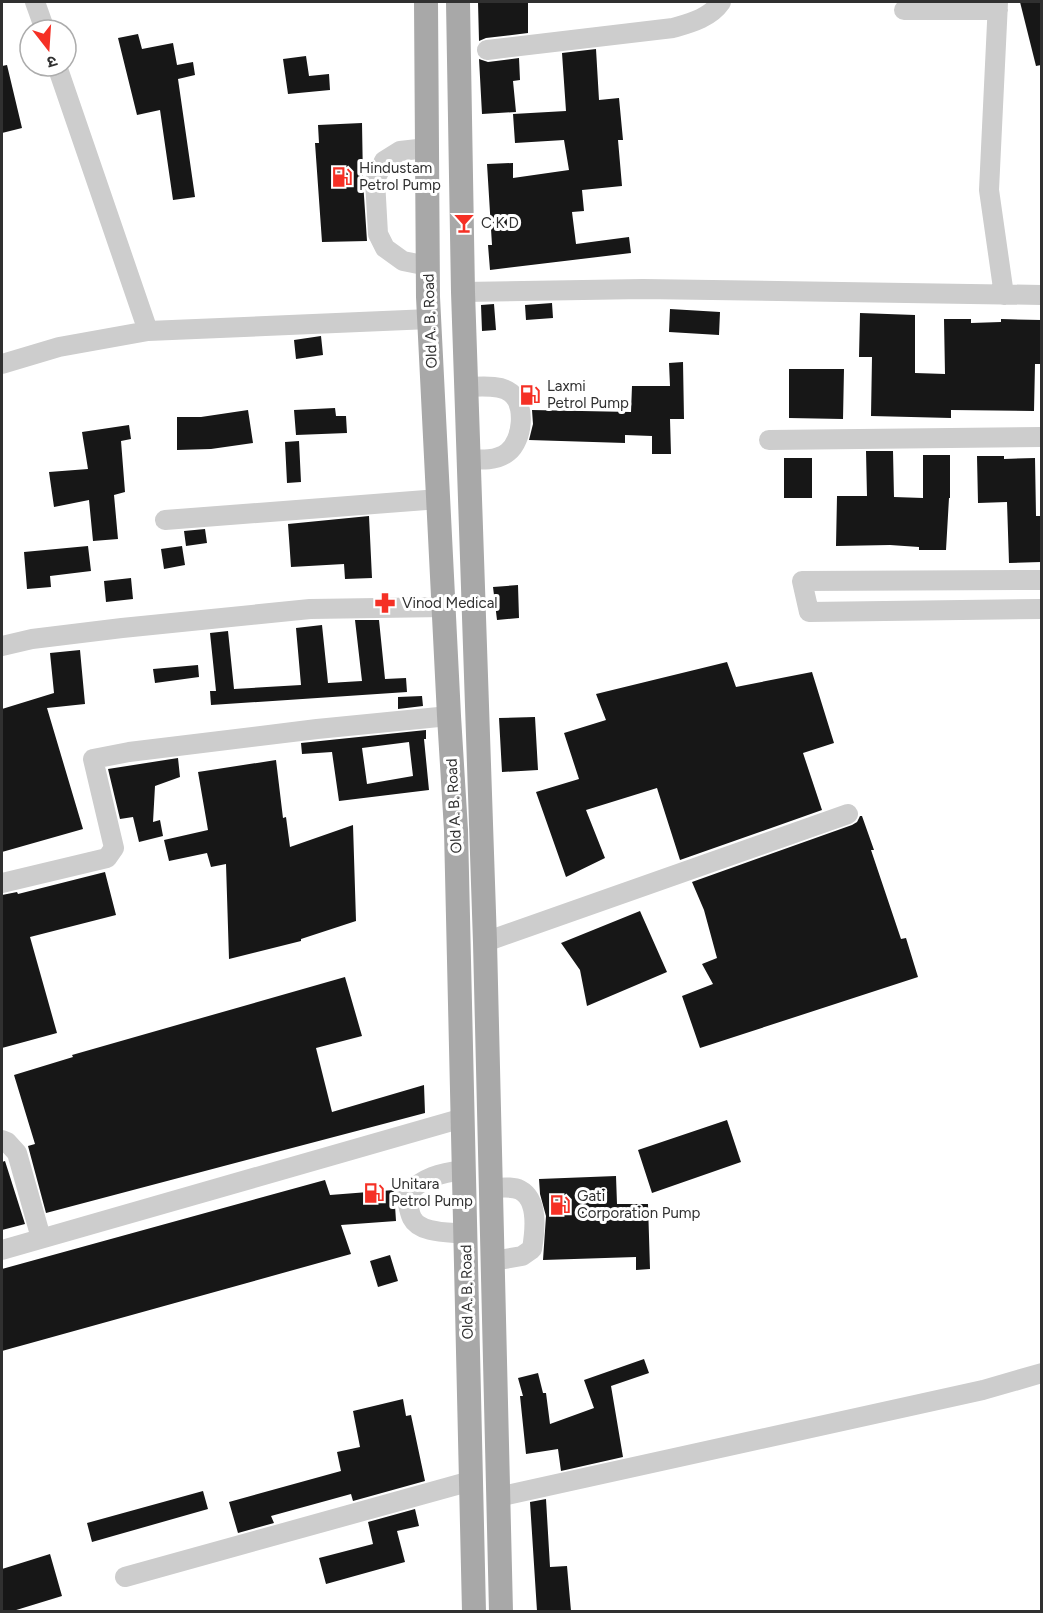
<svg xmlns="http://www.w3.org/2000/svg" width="1043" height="1613" viewBox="0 0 1043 1613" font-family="Figtree,'Noto Sans Devanagari',sans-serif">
<rect width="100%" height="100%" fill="#fff"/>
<!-- building -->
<path fill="#171717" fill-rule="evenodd" d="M478,2h50v31l-42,5 -7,3z
M1020,2h21v63l-5,1z
M138,34l4,15 31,-6 4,22 16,-3 2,13 -17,4 17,118 -22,3 -13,-90 -23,5 -19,-77z
M596,49l3,51 20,-2 4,42h-5l4,46 -40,4 2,21 -12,1 4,32 53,-7 2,16 -141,17 -2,-25h4l-5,-81 26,-1v15l56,-8 -5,-30 -49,3 -2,-29 53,-3 -4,-58z
M306,56l3,20 20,-2 1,16 -42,4 -5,-35z
M519,58l1,22 -7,1 3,31 -34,2 -3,-55 9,3z
M7,65l15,63 -20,5v-67z
M362,123l1,58 4,60 -45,1 -7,-99h4l-1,-18z
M552,303l1,15 -27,2 -1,-15z
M494,304l2,26 -14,1 -1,-26z
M670,309l50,3 -1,23 -50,-3z
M860,313l55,2v58l30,1 -1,-55h27v4l30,-1v-3l40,1v44h-6l-1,47 -83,-1v8l-80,-2 1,-59h-13z
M321,336l2,19 -27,4 -2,-19z
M683,362l1,57h-14l1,35h-19v-18l-27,-1v8l-96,-3 4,-16 -1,-14 99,2 1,-26h38l-1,-23z
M789,369h55l-1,50 -54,-1z
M335,408l1,8h10l1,17 -51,2 -2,-25z
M248,410l5,33 -42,6 -34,1v-33h24z
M129,425l2,14 -10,2 4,51 -11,3 4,44 -25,2 -4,-41 -35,7 -5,-35 39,-3 -6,-37z
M299,441l2,41 -14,1 -2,-41z
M866,451h27l1,46 29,1v-43h27v43h-1l-3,52h-27v-3l-29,-2 -54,1 1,-50h30z
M977,456h27v3l31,-1 1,58h5v46l-32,1 -2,-61 -29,1z
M784,458h28v40h-28z
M369,516l3,62 -27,1 -1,-15 -53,3 -3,-43z
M205,529l2,14 -21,3 -2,-15z
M88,546l3,25 -41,5 1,11 -24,2 -3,-37z
M182,546l3,19 -21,4 -3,-20z
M131,578l2,21 -27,3 -2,-21z
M518,585l1,33 -22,2 -4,-33z
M355,620h24l6,59 21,-1 1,14 -196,13 -1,-14h6l-6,-58 18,-2 6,58 67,-4 -5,-57 26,-3 6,58 34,-2z
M80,650l5,54 -38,4 36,121 -81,23v-143l52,-16 -4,-40z
M727,662l9,25 76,-15 22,71 -31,10 19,57 -142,50 -23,-72 -71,22 19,48 -39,19 -30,-85 43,-13 -15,-46 42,-13 -10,-26z
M198,665l1,12 -44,6 -2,-14z
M422,696l1,10 -25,3v-12z
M535,717l3,53 -36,2 -3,-54z
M426,730v9h-2l5,51 -90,11 -7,-49 -30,2 -1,-11zM409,742l4,34 -46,8 -5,-36z
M178,758l2,19 -25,9 -2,36 7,-2 3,16 -24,6 -6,-25 -13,2 -12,-50z
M276,760l7,58 3,-1 4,30 63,-22 3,96 -55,18v2l-72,18 -3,-95 -15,3 -4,-14 -38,8 -5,-21 44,-10 -10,-58z
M860,816h2l12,34h-3l30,89 5,-1 12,39 -218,71 -18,-52 31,-12 -11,-20 15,-6 -13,-48 -12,-28 160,-57 5,-3z
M105,872l11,43 -86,22 27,96 -55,15v-153l15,-3 1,2z
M640,911l27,61 -80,34 -7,-36 -19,-27z
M345,977l17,59 -46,12 16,64 92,-27 1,28 -379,100 -18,-67 7,-2 -21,-69 59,-18 -1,-2z
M727,1120l14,42 -89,31 -14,-43z
M5,1161l20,63 -23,6v-68z
M616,1176l1,28h31l2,65 -14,1v-13l-93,3 3,-44 -6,-22 -1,-15z
M325,1180l5,15 64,-5 2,31 -55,4 10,29 -349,97v-82z
M390,1255l8,26 -20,6 -8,-26z
M644,1359l5,14 -38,13 12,71 -62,14 -3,-22 -32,5 -6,-58h3l-5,-18 20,-5 5,20h3l4,31 44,-16 -10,-28z
M403,1399l3,17 5,-1 14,66 -72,20 -2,-7 -80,22 3,7 -36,10 -9,-31 112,-31 -4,-19 23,-5 -7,-36z
M203,1491l5,18 -116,33 -5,-19z
M546,1499l4,68 17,-1 4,45h-34l-7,-109z
M415,1509l4,17 -22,5 8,31 -79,22 -7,-26 54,-14 -5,-22z
M50,1554l12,42 -49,15h-11v-42z"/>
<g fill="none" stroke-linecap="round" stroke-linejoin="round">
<!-- minor -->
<path stroke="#cdcdcd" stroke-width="20" d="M35,2l10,28
M998,2l-9,188 15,105
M904,10h94
M487,50l186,-22c17,-5 37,-10 48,-26
M57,66l91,265
M427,148l-27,3 -16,10 -9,19 3,54 7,14 18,13 25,5
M463,292l180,-3 399,6
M2,364l57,-17 89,-16 282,-12
M466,387c12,0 35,-3 45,6 15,12 12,47 -3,59 -11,9 -27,8 -40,7
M769,440l273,-3
M165,520l274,-21
M1042,580l-240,1 7,31 233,-3
M2,646l30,-7 90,-11 188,-19 135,-2
M2,883l105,-25 7,-10 -21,-89 36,-7 188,-23 132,-13
M485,942l363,-128
M2,1140l5,2 10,11 24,85
M464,1170c-24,3 -41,7 -58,25 2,8 3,17 6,23 8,16 39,14 53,16
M491,1188c9,0 21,-2 29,2 19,10 15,41 12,59l-10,7 -29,5
M2,1250l461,-132
M498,1497l485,-107 59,-17
M125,1577l346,-96"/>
<!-- major -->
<path stroke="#a8a8a8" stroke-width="24" d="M426,2l2,295 21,419 7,114 18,782
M458,2l5,290 22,650 16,670"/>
</g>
<!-- icons -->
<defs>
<g id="fuel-bare" transform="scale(1.62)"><path d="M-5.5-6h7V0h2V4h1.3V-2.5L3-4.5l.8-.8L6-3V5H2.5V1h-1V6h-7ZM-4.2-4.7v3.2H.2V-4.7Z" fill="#f53025" stroke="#fff" stroke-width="2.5" paint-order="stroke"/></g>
<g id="bar-bare" transform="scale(1.62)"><path d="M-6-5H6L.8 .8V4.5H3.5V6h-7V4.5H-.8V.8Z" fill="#f53025" stroke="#fff" stroke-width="2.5" paint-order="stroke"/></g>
<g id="pharmacy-bare" transform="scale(1.62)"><path d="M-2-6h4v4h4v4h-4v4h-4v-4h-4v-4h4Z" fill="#f53025" stroke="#fff" stroke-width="2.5" paint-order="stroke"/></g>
</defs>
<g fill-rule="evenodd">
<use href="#fuel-bare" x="342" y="177"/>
<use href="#bar-bare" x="464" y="223"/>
<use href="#fuel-bare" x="530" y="395"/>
<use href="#pharmacy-bare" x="385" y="603"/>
<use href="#fuel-bare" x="374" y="1193"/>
<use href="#fuel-bare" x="560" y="1205"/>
</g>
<g text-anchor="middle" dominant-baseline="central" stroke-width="6" stroke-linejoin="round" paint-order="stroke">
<!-- poi labels -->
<g font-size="15" fill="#303030" stroke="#fff" text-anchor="start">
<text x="359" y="168">Hindustam<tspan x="359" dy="17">Petrol Pump</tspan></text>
<text x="481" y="223">C K D</text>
<text x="547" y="386">Laxmi<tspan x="547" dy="17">Petrol Pump</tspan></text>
<text x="402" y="603">Vinod Medical</text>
<text x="391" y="1184">Unitara<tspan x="391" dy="17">Petrol Pump</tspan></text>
<text x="577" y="1196">Gati<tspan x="577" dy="17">Corporation Pump</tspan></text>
</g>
<!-- street labels -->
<g font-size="15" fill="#303030" stroke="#fff">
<text transform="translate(430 321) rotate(-92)">Old A. B. Road</text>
<text transform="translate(454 806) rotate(-93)">Old A. B. Road</text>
<text transform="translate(467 1292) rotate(-91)">Old A. B. Road</text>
</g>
</g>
<!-- border -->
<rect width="1043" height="1613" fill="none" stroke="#303030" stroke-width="6"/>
<!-- north arrow -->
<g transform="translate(48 48) rotate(163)"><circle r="28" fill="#ffffff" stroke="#acacac" stroke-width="1.5"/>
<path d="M0-4.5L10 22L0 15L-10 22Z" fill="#f53025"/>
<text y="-9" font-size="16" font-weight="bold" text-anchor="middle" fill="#303030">उ</text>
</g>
</svg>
